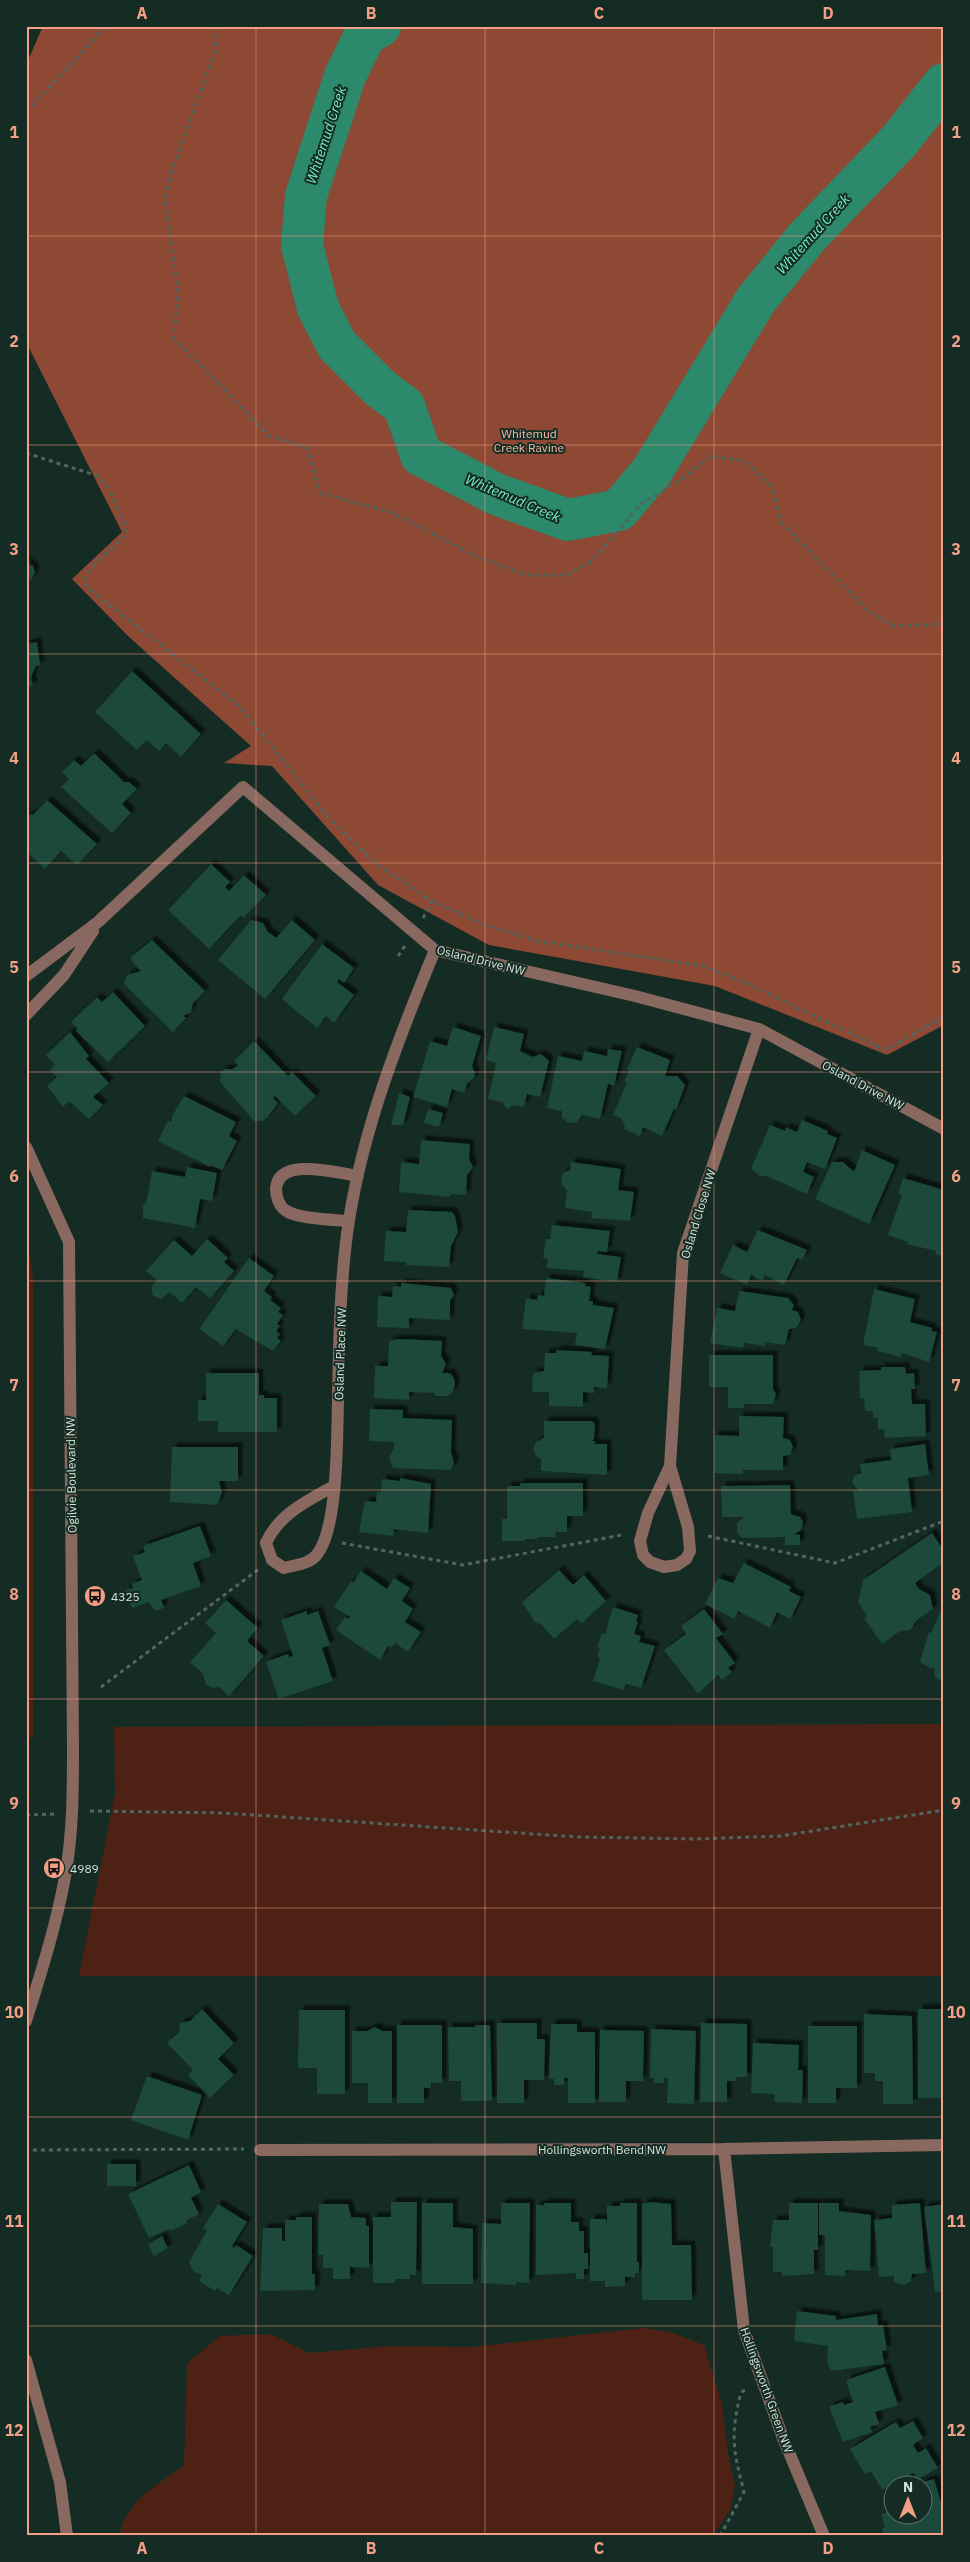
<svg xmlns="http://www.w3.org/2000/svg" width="970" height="2562" viewBox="0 0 970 2562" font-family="'IBM Plex Sans',sans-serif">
<defs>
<filter id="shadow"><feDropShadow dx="4.5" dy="-4.5" stdDeviation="1" flood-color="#0009"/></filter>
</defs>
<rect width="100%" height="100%" fill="#152c24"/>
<!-- green -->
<path fill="#4d2215" d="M26,1227l7,51v460l-7,-1z
M944,1724v252h-865l36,-183 -1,-66z
M644,2328l26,4 34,13 18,59 6,50 7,32 -4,23 -19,27h-592c1,-30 42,-56 64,-70l3,-103 33,-27 51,-2 38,19 80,-7 82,1z"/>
<!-- forest -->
<path fill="#8d4934" d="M43,26h901v999l-57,30 -172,-69 -226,-41 -111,-60 -106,-119 -48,-3 27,-17 -122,-109 -57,-58 50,-47 -96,-190v-277z"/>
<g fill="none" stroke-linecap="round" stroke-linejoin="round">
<!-- river -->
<path stroke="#2c896c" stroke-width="42" d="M380,26l-15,9 -20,41 -39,120 -4,49 16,63 19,37 43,43 24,18 17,49 75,39 72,26 51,-10 33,-39 104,-171 51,-63 92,-96 45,-57"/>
</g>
<!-- building -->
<path fill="#1a493a" filter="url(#shadow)" d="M26,562l7,4 2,6 -3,7 -6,3z
M37,642l3,23 -4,1 -5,11 2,9 -7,1v-43z
M132,671l69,63 -20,23 -15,-14 -7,8 -12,-11 -10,10 -42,-38z
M94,753l30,29h5l8,7 -15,15 9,9 -19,20 -51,-46 8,-8 -7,-7 12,-12 7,6z
M47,800l50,44 -20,21 -16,-14 -16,18 -19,-18v-35l8,-2z
M211,864l19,18 -5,5 4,4 15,-16 22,20 -23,23 -2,-3 -32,34 -41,-39z
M251,920l12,3 5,9 8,6 16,-18 23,20 -50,59 -47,-39z
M152,940l53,51 -12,12 -2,9 -8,4 3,2 -13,14 -49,-48 3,-9 14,-4 -10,-11 1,-4z
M322,944l32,24 -10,15 -5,-4 -2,3 17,13 -20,28 -8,-7 -9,12 -35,-29z
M113,992l32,34 -37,36 -32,-31 2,-2 -7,-7 26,-25 5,5z
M453,1027l28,9 -9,30 3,7 -1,5 -7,6 -3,9 -12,-4 -5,18 -34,-10 17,-56 17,5z
M494,1027l30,7 -4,17 13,6 8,-3 8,7 -9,36 -13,-3 -3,13 -10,-2 -7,4 -5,-7 -14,-3 8,-36 -10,-3z
M70,1032l19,24 -3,3 23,24 -16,14 10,8 -14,14 -20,-18 -6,6 -16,-21 10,-9 -7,-7 5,-5 -9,-10z
M254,1041l34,35 4,-4 24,24 -21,20 -20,-20 -2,2 5,5 -11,15 -5,3h-8l-34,-39 1,-10 4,-3h8l5,-4 -4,-4z
M637,1047l33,13 -5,16h12l8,9 -9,25 -2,-1 -12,27 -19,-9 -3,9 -16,-7 1,-3 -4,-8 -8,-3 14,-33 -3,-1 5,-10 -2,-2z
M608,1049l14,2 -8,35 -6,-2 -8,35 -18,-4 -5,7 -8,1 -7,-5v-7l-15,-3 11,-52 24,5 2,-10 23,5z
M399,1093l11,4 -7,28h-12z
M184,1096l52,26 -7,14 8,5 -15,29 -12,-5v2l-52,-26 10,-21 3,2 1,-6z
M428,1109l15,4 -4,14 -15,-4z
M802,1120l26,11 -1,3 10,4 -12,31 -18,-7 -4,10 11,5 -7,17 -40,-18h-7l-9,-7 19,-44 15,6 1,-4 11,5z
M421,1140l49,4 -1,15 4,8 -6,8 -1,20 -15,-1 -1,3 -51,-5 2,-30 18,2z
M862,1150l33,15 -26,59 -54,-25 17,-37h11l11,10z
M571,1162l50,7 -3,21 16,2 -4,29 -39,-3 1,-6 -27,-4 2,-18 -5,-5 -1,-7 2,-5 7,-3z
M187,1167l30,6 -5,28 -12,-2 -5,29 -52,-10v-12l4,-6 5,-29 33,6z
M903,1178l41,12v67l-9,-3 1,-3 -29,-7 1,-2 -20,-7 14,-40 -4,-1z
M408,1210l44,2 3,4 3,16 -7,14 -2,21 -43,-2v-3l-22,-1 2,-30 20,1z
M552,1225l58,6 -3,21 -9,-1 -1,3 24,3 -4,25 -34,-5 1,-6 -38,-3 2,-9 -5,-1 3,-19h4z
M758,1230l49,20 -5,10 -5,-2 -13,27 -19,-10 -3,6 -11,-6 -4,10 -27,-12 13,-28 14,7z
M207,1239l21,19 -4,4 10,9 -24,27 -14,-11 -14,16 -12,-11 -9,7 -8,-3 -2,-9 6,-7 -11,-9 28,-31 18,16z
M249,1258l25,18 -10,15 8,6 -2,3 11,8 -3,4 5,3 -6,9 3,2 -4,5 4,3 -3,4 4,3 -8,10 -37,-22 -13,17 -24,-17z
M546,1278l39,5v3l6,1 -2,14h4v4l21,3 -9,41 -30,-4 2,-12 -55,-4 4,-31 11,2 1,-5 6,1z
M401,1283l50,5 3,7 -4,6v19l-41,-2v10l-32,-1 1,-31 14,1 1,-11 8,1z
M874,1289l41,10 -5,23 22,6v3l5,1 -8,30 -27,-9 -1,4 -24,-6 1,-3 -15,-3z
M739,1291l49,7 6,7 -2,5 6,2 3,8 -5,8 -7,1 -4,16 -20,-3v4l-21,-3 -1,5 -33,-5 7,-35 18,3z
M398,1339l44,2 -1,15 5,8 -4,9h8l4,5 1,6 -2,8 -5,4h-13v-3l-26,-1v8l-35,-2 1,-32h13l1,-25z
M556,1350l36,2 -1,3 18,1 -2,32 -13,-1v6l-11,-1v15l-34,-1v-14h-17l1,-19 11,-2 1,-18h11z
M709,1355h64v34l3,5 -3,10h-29v4h-16v-21h-19z
M881,1367h24l1,7 8,-1 1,16h-4l1,15h13l1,32 -41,2 -1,-9h-6v-11h-5v-7h-8l-1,-13 -4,1 -1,-28 22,-1z
M206,1373h53v22h5v3h13v34h-59v-11h-20v-21h8z
M370,1409l33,1v8l49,2 -1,32 3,10 -2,6 -2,2 -57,-2 -4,-11 5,-9v-6l-25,-1z
M739,1416l45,1 -1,21 7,2 3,7 -3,8 -7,1v14h-40v4l-29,-1v-38l25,1z
M544,1421h48l3,3 -1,15 -2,2h3v3h12v31l-66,-4v-12l-5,-3 -3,-7 3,-7 8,-4z
M925,1444l4,31 -21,3 4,34 -55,7 -4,-28 5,-1 -6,-8 3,-7 6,-2 -1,-9 31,-4 -1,-11z
M172,1447h66v34h-19l3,12 -5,12 -47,-3z
M400,1478l31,6 -3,49 -34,-4 -1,7 -34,-4 6,-31 11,1 1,-10h4l1,-13 18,2z
M520,1483h63v33h-16v16h-11l-1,5h-18v2h-12v2h-23v-22h5v-33h13z
M790,1485l1,29 9,3 3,5 -2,8 -7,4 6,1v10h-15v-8l-43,1 -5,-6v-9l7,-6h-22l-1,-31z
M200,1526l11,30 -18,7 8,23 -40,14 3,8 -9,3 -6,-9 -17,6 -7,-18 8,-2 -1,-4 10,-4 -9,-24 12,-4 -2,-6z
M932,1533l12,18v11l-29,21 4,6 11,6 3,14 -16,11 -7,10 -10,1 -18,13 -18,-26 3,-2 -9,-14 5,-22z
M744,1563l47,24 -2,4 12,6 -11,22 -13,-7 -7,16 -32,-17 -4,8 -29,-15 13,-26 15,5z
M559,1570l14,15 11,-10 22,26 -24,22 -5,-4 -23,20 -12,-14 -7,-3 -13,-20z
M361,1571l26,18 7,-11 16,10 -8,13 11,8 -8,13 16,10 -13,20 -13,-9 -4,5 -3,-2 -8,14 -44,-30 9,-13 3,2 2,-2 -16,-10 17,-26 2,2z
M226,1600l32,28 -11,13 17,15 -35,40 -10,-9 -6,1 -7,-3 -3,-11 -13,-12 26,-29 -11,-10z
M613,1607l25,8 -2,6 2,1 -4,12 7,2 -2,6 16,4 -14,42 -15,-4 -3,6 -30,-9 7,-23 -3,-2 3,-8 -3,-1 5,-14 3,1z
M704,1609l19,25 -7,4 19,25 -7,5 4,4 -10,8 -4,-5 -20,19 -34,-44 22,-16 -5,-8z
M941,1610l3,1v71l-9,-4 -1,-10h-4l-10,-6 9,-30 2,1z
M307,1611v4l11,-4 12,34 -8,3 11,33 -54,18 -13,-37 22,-8 1,3 4,-1 -12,-36z
M202,2009l32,34 -16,16 16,16 -24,23 -22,-23 5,-5 -26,-27 12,-11 1,-9 10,-2z
M918,2009h26l-1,89h-25z
M299,2010h46v84h-28v-26h-19z
M864,2014l48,2 1,88h-30v-23h-8v-8h-11z
M497,2023h40v16h8l-1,41h-20v23h-27z
M701,2023l46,1v53h-11v4h-9v21h-27z
M551,2024h26v8h18v71h-27v-25h-4v7h-10v-6h-5z
M397,2025h45v58h-11v5h-7v15h-27z
M475,2025h15l2,76h-31v-20h-12l-1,-54h27z
M808,2026h49v62h-21v15h-28z
M375,2027l7,4h10v72h-24v-20h-16v-52h15z
M651,2029l45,2 -2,73 -27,-1 1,-25h-4v5h-10v-5h-4z
M600,2030l44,1 -1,50h-17v21h-27z
M753,2043l46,2 -1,25h5l-1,33 -28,-1 1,-8 -24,-1z
M147,2076l55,19 -14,45 -57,-20z
M107,2164h29v22h-29z
M189,2165l12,27 -10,6 8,16 -13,7 1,2 -17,8 -1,-2 -20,9 -21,-44z
M391,2202h26l-1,73h-6v4h-15v4h-22v-66h18z
M649,2202l22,2 1,41h19l1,55h-50v-96z
M422,2203h31v24l20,2v55h-51z
M501,2203h29l-1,80 -13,-1v3l-35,-2 1,-60 19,1z
M544,2203h27v19h8v9h5v22h4v16h-4v10h-8v-6l-40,2v-70h8z
M620,2203h17v59h2v11h-4v4h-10v9l-20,1v-6h-15v-62h16l1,7v-20h13z
M789,2203h29v47h-4v24l-32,2v-4h-9v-25h-3l3,-27h16z
M819,2203h20v8l32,4 -1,56 -25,-1v6l-20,-1v-40h-6z
M920,2203l6,70 -14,1 -1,7 -6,4 -8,-2 -3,-2v-5l-15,1 -5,-57 18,-2v-13z
M218,2204l29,18 -15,24 2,2 2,-3 17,11 -24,39 -12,-7 -2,3 -16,-10 3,-6 -9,-4 -4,-9 18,-32 -4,-2z
M319,2204h29l3,13 15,1v8h3v42l-19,-1v12h-17v-11h-10v-13h-5z
M944,2204v87l-9,1 -11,-85z
M296,2217h16v57h3v16l-55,1 3,-63h19v13h3v-21h11z
M162,2236l6,12 -14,8 -6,-12z
M797,2311l39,5v4l41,-6 1,12 5,-1 4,25 -5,1 2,13 -53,7 -4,-9 1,-16 -34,-5z
M885,2367l13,38 -23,7 4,12 -9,3 2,5 -29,10 -14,-35 14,-5 1,3 9,-3 -7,-22z
M913,2421l10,17 -10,7 5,8 8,-5 12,20 -20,11 -4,-6 -5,2 2,3 -11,6 -7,-1 -11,7 -11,-19 -6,3 -15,-25 46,-27 4,6z
M934,2479l10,33v21l-9,3h-51l-2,-8 3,-1 -4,-13 11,-3v3h30v-30h-7z"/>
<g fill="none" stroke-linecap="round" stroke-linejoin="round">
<!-- path -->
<path stroke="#52665e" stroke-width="3" stroke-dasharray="4 4" stroke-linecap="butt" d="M217,26l-2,26 -42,115 -8,32 13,93 -4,46 94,97 39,13 13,45 73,20 82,43 51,19h41l25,-14 49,-57 41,-25 30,-23 32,5 28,26 9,35 86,88 27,16 50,-2
M26,112l80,-86
M26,453l72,23 11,12 18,43c-11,19 -35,29 -43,50l5,8 150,117 90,112 47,46 56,37 53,24 53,16 165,25 43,17 137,66 10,-3 51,-30
M423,918l9,-17
M398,956l7,-10
M708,1536l127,27 109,-42
M342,1543l121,22 158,-30
M101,1687l158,-118
M90,1811l134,2 355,24 116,2 86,-3 163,-26
M26,1815l28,-1
M33,2150l211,-1
M720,2536l24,-44c-11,-43 -14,-56 -3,-100l7,-3"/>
<!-- minor -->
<path stroke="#89695f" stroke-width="12" d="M26,976l72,-54 145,-135 192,163 200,46 124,33 185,100
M26,1015l38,-40 29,-44
M26,1147l43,95 4,505c0,43 0,87 -8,130 -9,49 -24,96 -39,144
M349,1221c-15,-1 -53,-2 -64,-11 -6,-4 -9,-14 -9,-21 2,-33 61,-16 82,-13
M670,1466l18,61 2,24 -4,8 -9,6 -13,2 -14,-5 -7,-7 -3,-14 8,-28 22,-47 13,-213 76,-224
M334,1486c-27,15 -55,28 -68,57l6,17 12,8c12,-3 27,-4 34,-15 20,-27 19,-117 20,-152 1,-60 2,-122 11,-181 15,-94 50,-183 86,-270
M724,2149l20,181 39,108 41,98
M260,2150l464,-1 220,-4
M26,2360l34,122 7,54"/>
</g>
<!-- grid -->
<path fill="none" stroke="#f39f85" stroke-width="1" stroke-opacity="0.55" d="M256,26v2510M485,26v2510M714,26v2510M26,236h918M26,445h918M26,654h918M26,863h918M26,1072h918M26,1281h918M26,1490h918M26,1699h918M26,1908h918M26,2117h918M26,2326h918"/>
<!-- icons -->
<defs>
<g id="bus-disc" transform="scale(1.125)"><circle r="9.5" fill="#f39f85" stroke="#152c24"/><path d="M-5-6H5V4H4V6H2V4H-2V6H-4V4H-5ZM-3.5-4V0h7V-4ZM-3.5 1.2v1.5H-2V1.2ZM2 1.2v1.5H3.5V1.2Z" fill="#111"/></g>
</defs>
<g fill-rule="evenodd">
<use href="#bus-disc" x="95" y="1596"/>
<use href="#bus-disc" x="54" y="1868"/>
</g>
<g text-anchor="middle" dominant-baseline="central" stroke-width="4" stroke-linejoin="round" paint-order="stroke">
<!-- park labels -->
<g font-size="12" fill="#f9bba8" stroke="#152c24">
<text x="529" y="433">Whitemud<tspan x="529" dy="14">Creek Ravine</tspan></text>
</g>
<!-- street labels -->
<g font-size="12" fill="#d6e4de" stroke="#152c24">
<text transform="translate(481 960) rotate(14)">Osland Drive NW</text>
<text transform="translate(863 1085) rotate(28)">Osland Drive NW</text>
<text transform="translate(698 1214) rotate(-73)">Osland Close NW</text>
<text transform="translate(340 1354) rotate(-88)">Osland Place NW</text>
<text transform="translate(71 1475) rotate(-91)">Ogilvie Boulevard NW</text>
<text x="602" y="2149">Hollingsworth Bend NW</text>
<text transform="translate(767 2390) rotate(70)">Hollingsworth Green NW</text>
</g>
<!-- poi labels -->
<g font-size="12" fill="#d6e4de" stroke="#152c24" text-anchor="start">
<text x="111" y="1596">4325</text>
<text x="70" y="1868">4989</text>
</g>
<!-- water labels -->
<g font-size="14" font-style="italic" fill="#75f1c7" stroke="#152c24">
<text transform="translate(326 135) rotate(-72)">Whitemud Creek</text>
<text transform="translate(813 234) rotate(-48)">Whitemud Creek</text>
<text transform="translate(513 498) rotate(23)">Whitemud Creek</text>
</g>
</g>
<!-- border -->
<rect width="970" height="2562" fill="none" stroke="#152c24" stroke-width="55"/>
<!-- north arrow -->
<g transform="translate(908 2500)"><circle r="24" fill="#152c24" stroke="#62766e"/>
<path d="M0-4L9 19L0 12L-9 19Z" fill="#f39f85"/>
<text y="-8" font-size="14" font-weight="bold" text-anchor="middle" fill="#d6e4de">N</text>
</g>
<rect x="28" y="28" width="914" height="2506" fill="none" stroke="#f39f85" stroke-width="2"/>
<g font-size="16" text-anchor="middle" font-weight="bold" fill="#f39f85">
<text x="142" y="19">A</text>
<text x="371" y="19">B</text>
<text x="599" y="19">C</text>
<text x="828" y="19">D</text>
<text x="14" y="138">1</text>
<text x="956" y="138">1</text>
<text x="14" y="347">2</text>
<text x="956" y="347">2</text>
<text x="14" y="555">3</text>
<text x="956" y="555">3</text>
<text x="14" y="764">4</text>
<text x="956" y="764">4</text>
<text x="14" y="973">5</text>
<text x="956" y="973">5</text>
<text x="14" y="1182">6</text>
<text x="956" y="1182">6</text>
<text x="14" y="1391">7</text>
<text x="956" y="1391">7</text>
<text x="14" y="1600">8</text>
<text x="956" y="1600">8</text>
<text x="14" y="1809">9</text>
<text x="956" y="1809">9</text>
<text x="14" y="2018">10</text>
<text x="956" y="2018">10</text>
<text x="14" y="2227">11</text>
<text x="956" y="2227">11</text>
<text x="14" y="2436">12</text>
<text x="956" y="2436">12</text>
<text x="142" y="2554">A</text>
<text x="371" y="2554">B</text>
<text x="599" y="2554">C</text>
<text x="828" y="2554">D</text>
</g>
</svg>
